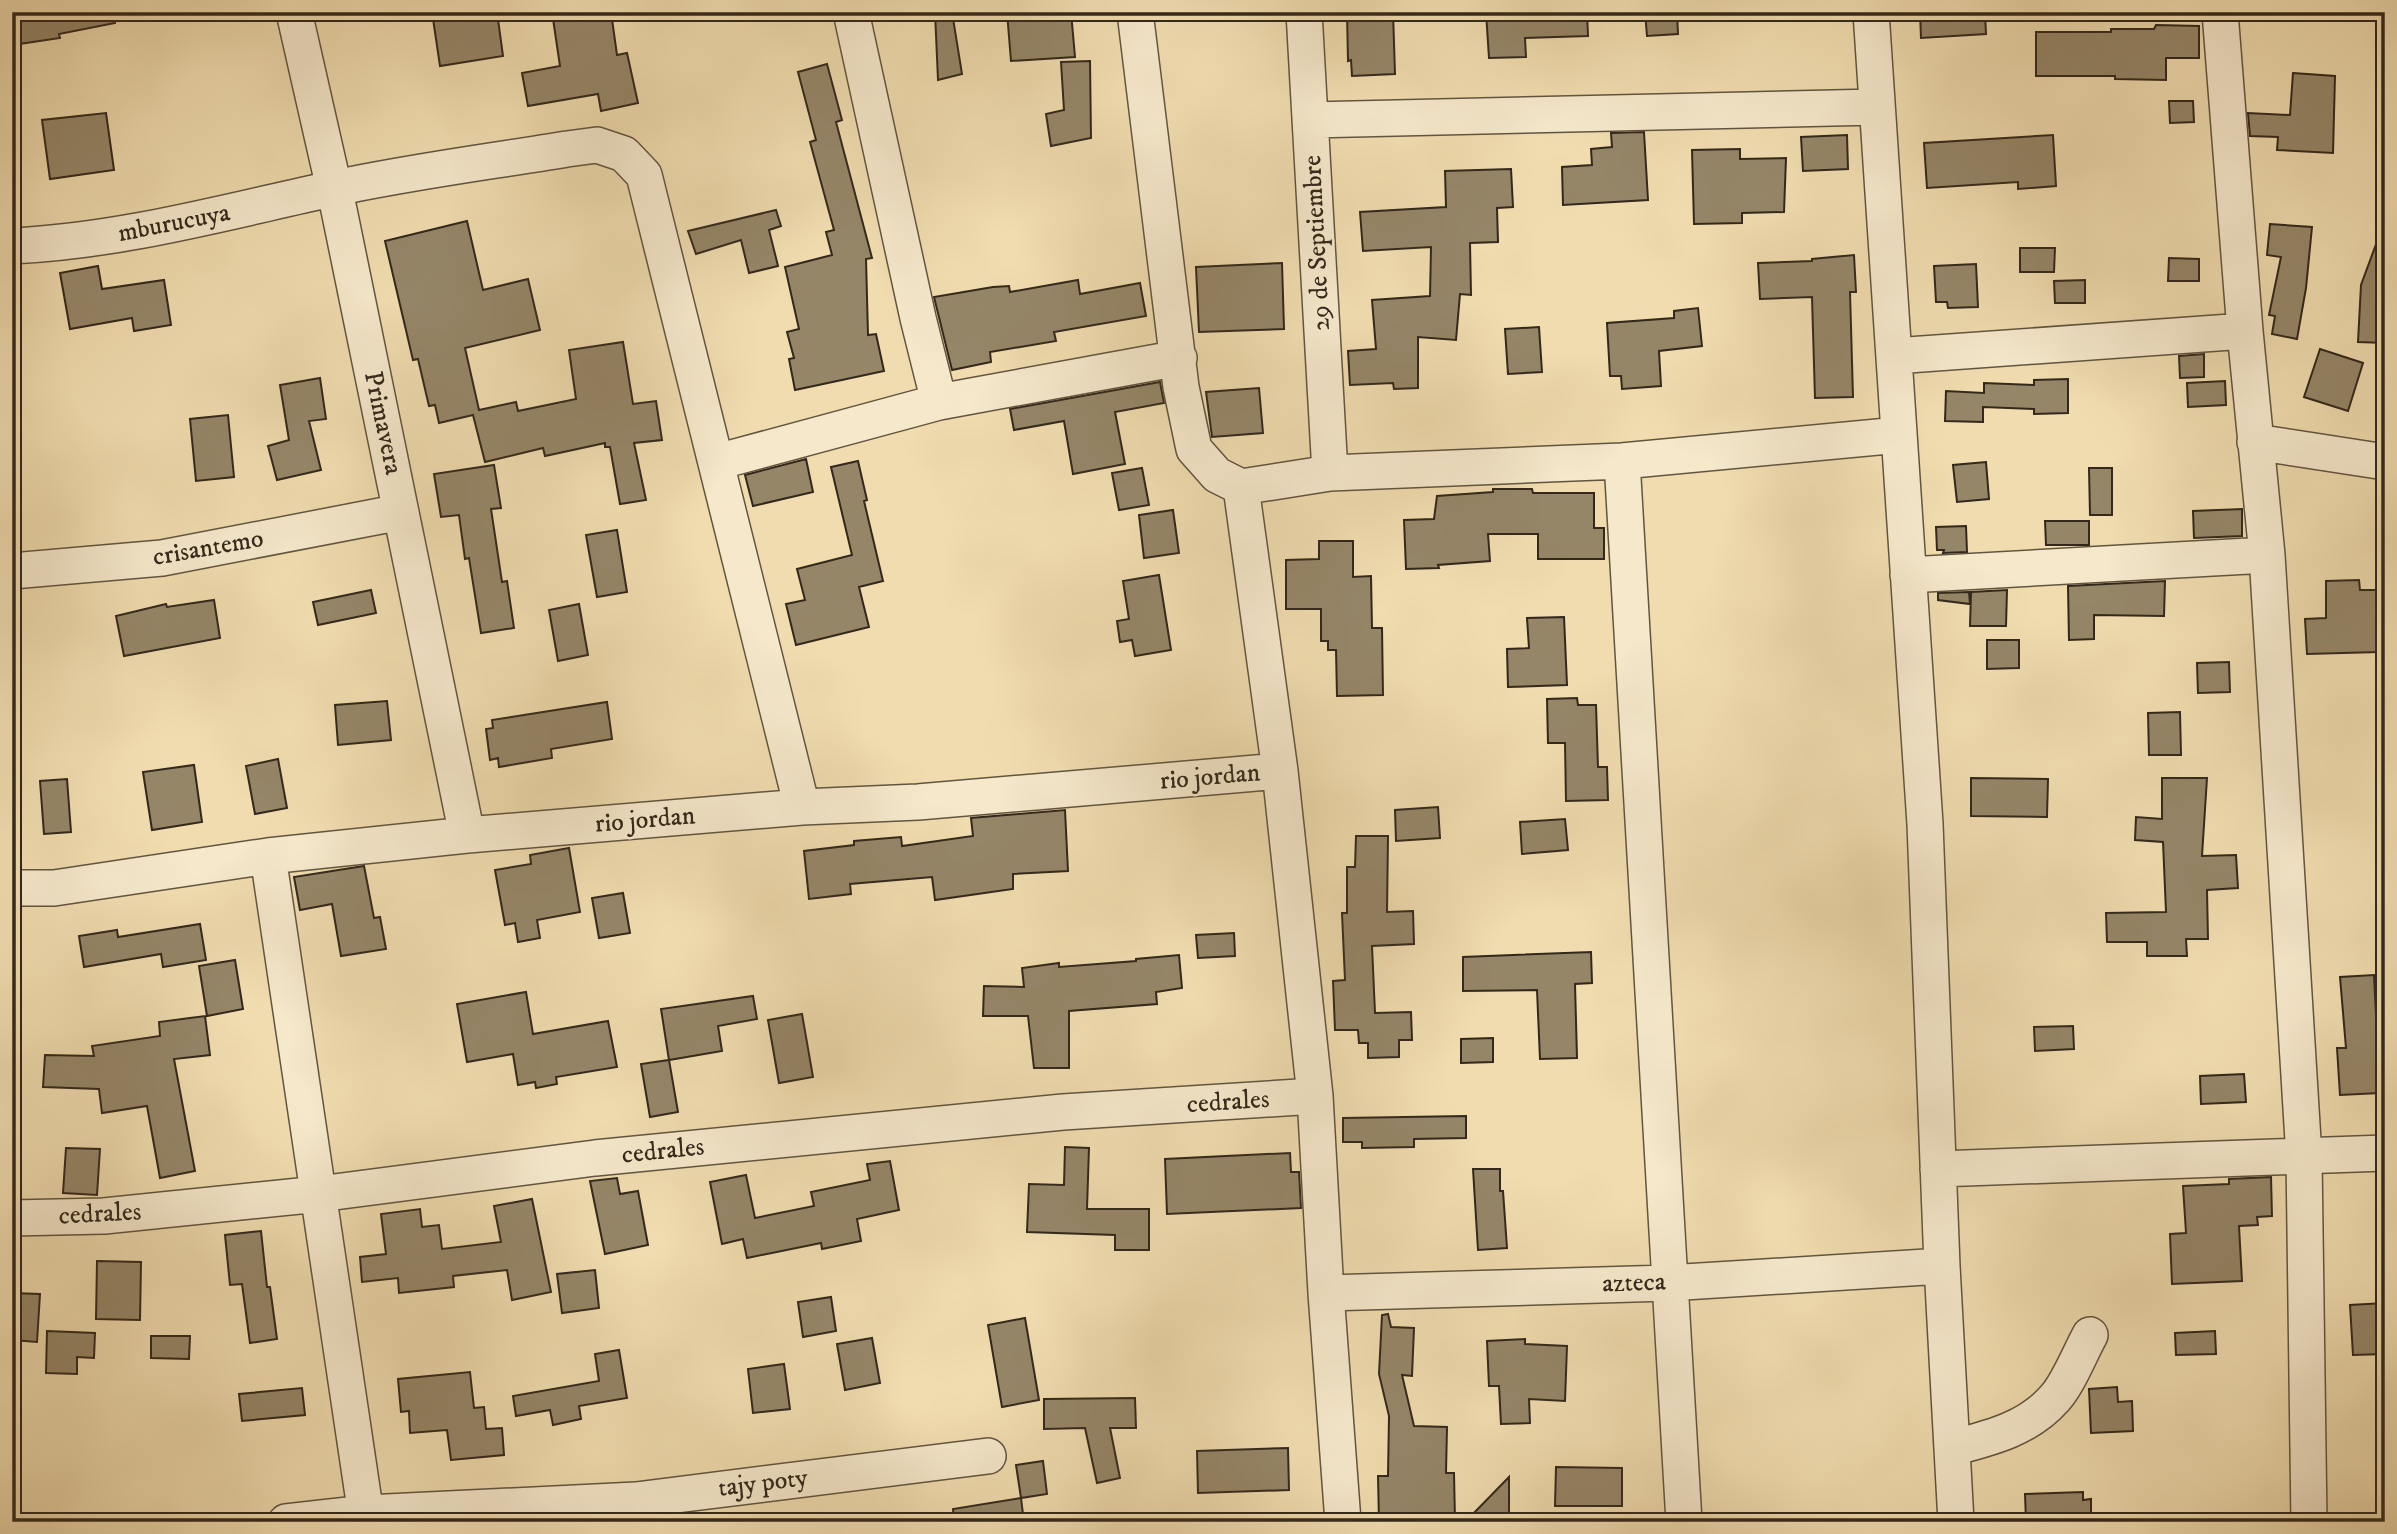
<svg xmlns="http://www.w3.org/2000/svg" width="2397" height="1534" viewBox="0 0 2397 1534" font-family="'IM FELL DW Pica',serif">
<rect width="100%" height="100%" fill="#f0dcaf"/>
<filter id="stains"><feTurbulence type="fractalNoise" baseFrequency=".00286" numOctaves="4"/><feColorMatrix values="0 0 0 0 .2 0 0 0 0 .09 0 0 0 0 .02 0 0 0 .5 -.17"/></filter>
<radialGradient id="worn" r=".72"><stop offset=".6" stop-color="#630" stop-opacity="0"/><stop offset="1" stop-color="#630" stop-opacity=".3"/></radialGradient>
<!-- building -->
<path fill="#958668" stroke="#33281b" stroke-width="2" d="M14,12h100l1,11 -56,11 1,4 -41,6z
M432,12h65l6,44 -63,10z
M552,12h59l6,43 10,-2 11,50 -37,8 -3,-17 -70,12 -6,-33 38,-7z
M935,12h17l10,62 -24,6z
M1007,12h64l4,45 -64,4z
M1347,12h46l2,62 -43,2 -1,-16 -3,1z
M1486,12h101l1,24 -63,2 1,19 -37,1z
M1645,12h32l1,22 -31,2z
M1920,12h65l1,22 -65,4z
M2156,25l43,1v32h-33v22l-51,-1v-3h-79v-44h75v-3h43z
M1090,61l1,77 -40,8 -5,-32 18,-4 -3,-48z
M827,64l15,56 -6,2 36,136 -6,1 2,76 8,-1 8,37 -89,19 -6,-31 5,-1 -7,-26 12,-3 -14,-62 47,-12 -6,-23 8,-2 -24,-88 6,-2 -18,-68z
M2293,73l42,3 -2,77 -56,-3 1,-13 -28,-1 -2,-23 42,2z
M2169,101h24l1,21 -24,1z
M106,113l8,57 -64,9 -8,-59z
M1644,132l4,68 -85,5 -1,-38 30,-2 -1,-16 21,-2 -1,-14z
M1847,135l1,34 -45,2 -2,-34z
M2053,135l3,51 -38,3v-7l-91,6 -3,-45z
M1740,149v10l46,-1 -2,54 -42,1v10l-48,1 -2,-74z
M1511,169l2,38 -16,1 1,34 -28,1 1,52 -11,-1 -4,46 -38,-3v51l-24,1 -1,-6 -43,2 -2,-34 28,-2 -4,-49 58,-4 1,-49 -68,4 -3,-39 86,-5 -1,-36z
M776,210l5,16 -12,4 9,36 -29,7 -8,-33 -45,14 -8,-23z
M467,221l16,69 45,-11 12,51 -75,18 14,62 37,-8 2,9 58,-12 -7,-49 54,-8 10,62 23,-3 6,39 -28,3 12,57 -26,4 -10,-57h-5v-4l-60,13 -2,-8 -58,14 -12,-47 -34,8 -4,-18 -6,1 -11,-47 -5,1 -28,-119z
M2270,224l42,3 -6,61 -9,51 -25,-5 3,-18 -6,-1 12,-58 -14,-2z
M2382,228l3,1v114l-27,-1 3,-57z
M2020,248h35l-1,24h-34z
M1854,255l2,37h-6l3,105 -38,1 -3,-101 -52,2 -2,-36 54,-2v-2z
M2169,258l30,1v22h-31z
M1282,263l2,66 -85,3 -3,-65z
M1976,264l2,43 -30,1 -1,-6h-11l-2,-36z
M98,266l4,23 62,-9 7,45 -37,6 -2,-13 -62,11 -10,-56z
M1078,280l2,14 60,-11 6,33 -92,16 2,9 -66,11 1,10 -39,8 -18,-73 59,-10 16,-1 1,6z
M2085,280v23h-30l-1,-22z
M1698,308l4,38 -43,5 2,35 -39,3 -1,-13h-11l-3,-53 67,-5v-7z
M1539,327l3,45 -34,2 -3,-45z
M2320,349l43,14 -15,48 -44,-14z
M2204,354v23l-24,1 -1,-22z
M320,378l6,41 -17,2 12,49 -44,10 -9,-34 21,-6 -9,-55z
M2068,379v34l-34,1v-5l-51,-2v15l-38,-1 1,-30 38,2v-10l50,2v-5z
M2225,381l1,24 -38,2 -1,-24z
M1160,382l4,21 -49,9 10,52 -52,10 -9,-53 -50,9 -4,-21z
M1259,388l4,45 -51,4 -6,-45z
M228,415l6,62 -38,4 -6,-62z
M806,459l7,33 -60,14 -8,-31z
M858,461l9,39 -3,1 19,80 -24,6 10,40 -73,18 -10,-41 19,-4 -8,-31 55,-14 -21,-88z
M1986,462l3,37 -32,3 -4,-37z
M494,465l7,43 -10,1 11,73 5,-1 7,47 -33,5 -12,-75 -4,1 -6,-44 -18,2 -7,-43z
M1142,468l7,37 -30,5 -7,-37z
M2089,468h23v47h-22z
M1493,489h39l1,4h61v35h10v31h-66v-25h-50l2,27 -52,4 1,3 -33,1 -2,-49 30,-1 3,-23 56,-4z
M2242,509v27l-48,2 -1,-27z
M1173,510l6,43 -35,5 -5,-43z
M2045,521h44v24h-43z
M1966,526l1,26 -24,1 1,-3h-7l-1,-23z
M617,530l10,62 -30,5 -11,-62z
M1319,541h34v36l18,-1 1,52h10l1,67 -46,1 -1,-46h-8v-9h-7v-32h-35v-49l33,-1z
M1159,575l12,75 -36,6 -3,-16 -12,2 -3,-21 12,-2 -6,-38z
M2359,580l1,10h25v58h-7l1,4 -72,2 -2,-35 21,-1v-37z
M2165,581l-1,35 -70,-1v24l-25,1 -1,-54z
M371,590l5,23 -58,12 -5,-23z
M2007,590l-1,36h-36l1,-34z
M1969,592l1,12 -32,-4v-7z
M214,600l6,38 -96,18 -8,-40 50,-12 1,3z
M579,604l9,51 -30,6 -9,-51z
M1564,617l3,68 -59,2 -1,-38 22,-1 -2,-30z
M1987,640h32v28l-32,1z
M2229,662l1,30 -32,1 -1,-30z
M1577,698l1,7h18l2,62h9l1,33 -42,1 -1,-58h-17l-1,-44z
M387,701l4,39 -53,5 -3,-40z
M607,702l5,37 -61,10 1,9 -53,9 -1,-9 -8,2 -4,-31 7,-1 -1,-8z
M2180,712l1,43h-32l-1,-42z
M278,759l9,49 -32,6 -9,-48z
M194,765l8,57 -50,8 -9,-58z
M1971,778l77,1 -1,38 -76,-1z
M2162,778h45l-5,78 34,-1 2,33 -31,2 1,49h-22l1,17h-40v-14h-40l-1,-29 60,-1 -3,-70 -28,-2 1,-23 26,2z
M67,779l4,53 -27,2 -4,-53z
M1438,807l2,31 -44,3 -1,-31z
M1065,810l3,61 -55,3v15l-78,11 -3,-23 -82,7 1,10 -42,5 -5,-48 50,-6v-4l47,-4 1,9 71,-10 -2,-18z
M1565,819l3,31 -46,4 -2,-32z
M1356,836h32l-1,76 26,-1 1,33 -42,2 3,67 36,-1 1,28h-13v17l-31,1v-15h-9l-1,-13h-23l-2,-49 12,-1 -3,-67h5v-46h8z
M569,848l11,64 -43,8 3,18 -22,4 -3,-19 -10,2 -10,-55 36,-6 -1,-9z
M364,866l10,52 6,-1 6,32 -45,7 -9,-52 -32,6 -6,-33z
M623,893l7,40 -31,5 -7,-40z
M200,924l6,36 -43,7 -2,-13 -77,13 -5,-31 38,-6 1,7z
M1234,933l1,23 -37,2 -2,-23z
M1591,952l1,31 -17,1 2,74 -37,1 -3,-69 -74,1v-34z
M1179,955l3,33 -26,4 1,12 -88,7v57h-35l-6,-52h-45l1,-30 40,1 -2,-19 37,-5v4l77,-6v-2z
M235,960l8,49 -36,7 -8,-50z
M2374,975l6,118 -40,2 -3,-47h9l-6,-71z
M526,992l7,42 75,-13 9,46 -61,10 1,7 -21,4 -1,-6 -17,3 -5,-31 -46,8 -10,-58z
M753,996l4,23 -39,7 4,25 -53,9 -8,-51z
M802,1014l11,63 -34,6 -11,-63z
M205,1016l5,39 -36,4 21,112 -35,7 -13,-72 -45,7 -3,-24 -56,-2 2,-32 49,1 -2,-10 68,-10 -1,-14z
M2073,1026l1,23 -39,2 -1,-24z
M1493,1038v24l-32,1v-24z
M669,1060l9,52 -28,5 -9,-53z
M2244,1074l2,28 -45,2 -1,-28z
M1466,1116v22l-52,1v8l-52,1v-6h-19v-24z
M1065,1147l24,1 -2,61h62v41h-34v-15l-88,-3 2,-48 35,1z
M66,1148l34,1 -3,46 -34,-2z
M1290,1153l1,19h8l2,36 -134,6 -2,-55z
M890,1161l9,49 -42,9 4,22 -39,8 -1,-6 -74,15 -4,-19 -21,5 -12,-62 36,-7 9,43 59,-12 -3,-14 59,-12 -3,-16z
M1473,1169h27v22h3l4,57 -29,2z
M2271,1177l1,39 -15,1 1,8 -19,1 3,55 -70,3 -2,-50 16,-1 -3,-47 46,-2v-5z
M617,1178l3,16 18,-3 10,54 -43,9 -15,-73z
M532,1199l19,93 -39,8 -5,-30 -54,6 1,11 -55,6 -1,-15 -36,4 -2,-25 26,-3 -5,-40 39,-5 2,18 17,-2 3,24 59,-7 -7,-36z
M261,1231l6,56h3l7,52 -27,4 -8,-59 -12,1 -5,-50z
M97,1261l44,1 -1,58 -44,-1z
M595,1270l4,38 -37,5 -5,-39z
M12,1293l28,1 -3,48 -25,-2z
M831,1297l5,34 -33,6 -5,-35z
M2385,1303v51l-32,1 -3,-50z
M1388,1314l3,13 23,1 -2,48 -10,-1 12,51 33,1 -1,46h8l1,48 -76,1 -1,-46h10l1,-60 -10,-42 3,-59z
M1025,1318l14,82 -37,7 -14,-82z
M47,1331l48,2 -1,25 -17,-1v17l-31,-1z
M2215,1331l1,23 -40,1 -1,-22z
M151,1336h39l-1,23 -38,-1z
M872,1338l8,45 -35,7 -8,-46z
M1525,1339v5l42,2 -2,55 -36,-2 1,24 -29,1 -2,-38h-10l-2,-45z
M619,1350l8,48 -48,8 2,13 -28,6 -3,-15 -34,6 -3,-20 86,-15 -4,-27z
M784,1364l6,45 -37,4 -5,-44z
M470,1372l4,36 10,-1 2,22 16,-1 2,27 -53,5 -4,-30 -37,3 -1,-22 -8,1 -3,-33z
M2117,1387l1,15 14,-1 1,30 -42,2 -2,-44z
M302,1388l3,27 -63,6 -3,-27z
M1135,1398l1,30h-26l10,50 -23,5 -12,-55 -41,1v-30z
M1288,1448l1,42 -91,3 -1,-42z
M1043,1461l4,33 -26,4 -5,-33z
M1556,1467l66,1v38h-67z
M1509,1477v42h-41z
M2083,1492v8l8,-1v22l-65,1 -1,-28z
M1021,1498l3,24h-70l-1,-13z"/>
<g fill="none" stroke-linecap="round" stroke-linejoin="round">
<!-- minor casing -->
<g stroke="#625540" stroke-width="38">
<path id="minor" d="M294,12l45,198 128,625
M851,12l67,306 21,84
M1135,12l46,375 13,62 23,26 24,12
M1304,12l26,461
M1871,12l54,812 17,442 14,256
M2220,12l25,319 22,224 37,602 5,365
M1310,120l567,-13
M12,246c109,-5 213,-34 319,-57 77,-17 157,-27 236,-40l30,-4 27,9 20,21 158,632
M1894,356l351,-25
M2255,442l130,20
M1622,461l62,1061
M717,462l222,-60 240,-44
M12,571l150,-13 239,-46
M1908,575l359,-20
M268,856l99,666
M12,888h42l214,-32 199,-21 335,-28 116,-5 362,-31
M1938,1169l447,-16
M12,1218l92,-2 215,-22 276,-36 468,-46 252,-16
M1326,1293l342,-10 274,-17
M1952,1448c38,-10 76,-19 103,-50 13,-14 25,-45 35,-63
M286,1522l80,-9 270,-13 352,-44
M1343,1522l-17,-229 -11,-197 -35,-325 -39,-284 89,-14 292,-12 277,-26"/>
</g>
<!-- minor -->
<use href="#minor" stroke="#f5e8cb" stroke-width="35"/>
</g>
<g text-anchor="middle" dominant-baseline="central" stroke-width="5" stroke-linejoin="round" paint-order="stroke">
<!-- street labels -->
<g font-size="26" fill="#33281b" stroke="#f5e8cb">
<text transform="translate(174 223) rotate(-11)">mburucuya</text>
<text transform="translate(1317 243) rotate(-93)">29 de Septiembre</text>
<text transform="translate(383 423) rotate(78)">Primavera</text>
<text transform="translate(208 548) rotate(-10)">crisantemo</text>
<text transform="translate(1210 777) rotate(-5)">rio jordan</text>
<text transform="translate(645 820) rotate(-5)">rio jordan</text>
<text transform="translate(1228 1102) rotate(-4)">cedrales</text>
<text transform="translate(663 1151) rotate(-6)">cedrales</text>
<text transform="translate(100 1214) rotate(-3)">cedrales</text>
<text transform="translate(1634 1283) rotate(-2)">azteca</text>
<text transform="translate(763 1483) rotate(-7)">tajy poty</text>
</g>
</g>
<!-- margin -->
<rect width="2397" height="1534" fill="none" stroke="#f0dcaf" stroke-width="42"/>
<rect x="14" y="14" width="2369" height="1506" fill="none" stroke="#33281b" stroke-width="3.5"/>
<rect x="21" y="21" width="2355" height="1492" fill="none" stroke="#33281b" stroke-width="2"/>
<rect width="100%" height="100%" filter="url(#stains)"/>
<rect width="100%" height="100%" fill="url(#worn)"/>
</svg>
